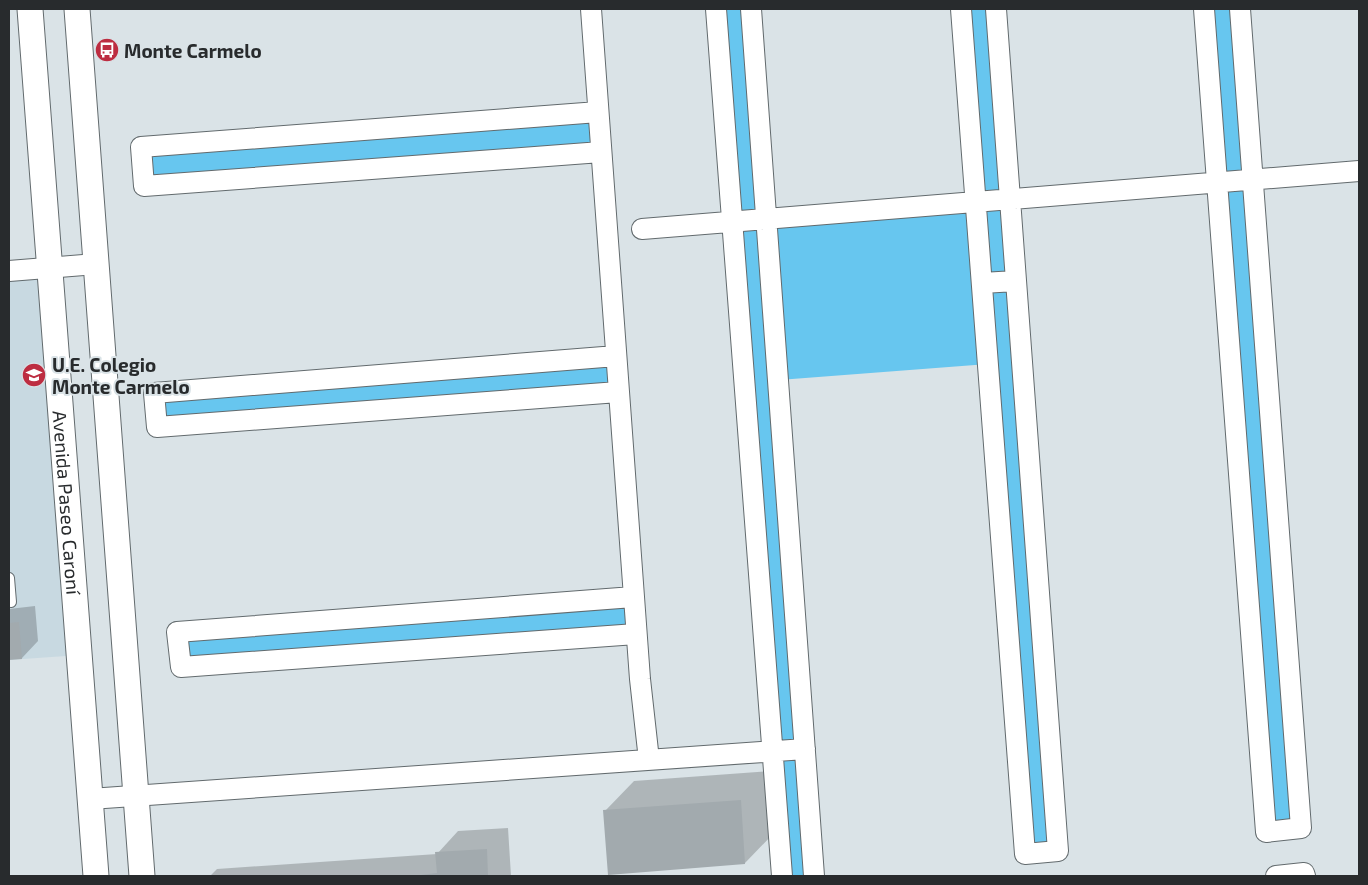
<svg xmlns="http://www.w3.org/2000/svg" width="1368" height="885" viewBox="0 0 1368 885" font-family="'Exo 2',sans-serif">
<rect width="100%" height="100%" fill="#dae3e7"/>
<!-- built -->
<path fill="#c8d9e1" d="M50,268l30,387 -71,5v-389z"/>
<!-- green -->
<path fill="#67c6ef" d="M716,9h35l16,209 209,-16 -15,-193h35l62,842 -33,3 -37,-490 -209,16 35,496h-32z
M1204,9h36l61,819 -35,4z
M598,112l3,40 -457,34 -3,-39z
M616,356l2,36 -461,35 -3,-34z
M633,597l3,37 -455,33 -4,-35z"/>
<!-- shadow -->
<path fill="#0003" d="M35,606l3,35 -16,17h-13v-49z
M770,771l4,62 -29,30 -140,-52 29,-30z
M508,828l3,48h-301l7,-7 220,-15 21,-23z"/>
<!-- building -->
<path fill="#a2aaae" d="M19,622l3,37 -13,1v-37z
M741,800l4,64 -137,11 -5,-65z
M487,849l1,27h-75l24,-3 -2,-21z"/>
<g fill="none" stroke-linecap="round" stroke-linejoin="round">
<!-- service casing -->
<g stroke="#626a6d" stroke-width="12">
<path id="service" d="M9,578l2,24"/>
</g>
<!-- minor casing -->
<g stroke="#626a6d" stroke-width="22">
<path id="minor" d="M591,9l49,670 9,81
M716,9l66,867
M751,9l63,867
M961,9l64,845 33,-3 -62,-842
M1204,9l62,823 35,-4 -61,-819
M598,112l-457,35 3,39 457,-34
M642,229l717,-58
M9,271l87,-7
M982,283l34,-2
M616,356l-462,37 3,34 461,-35
M633,597l-456,35 4,35 455,-33
M90,799l715,-50
M1276,876l28,-3 1,3"/>
</g>
<!-- tertiary casing -->
<g stroke="#626a6d" stroke-width="27">
<g id="tertiary">
<path id="s1" d="M30,9l66,867"/>
<path d="M77,9l65,867"/>
</g>
</g>
<!-- service -->
<use href="#service" stroke="#fff" stroke-width="10"/>
<!-- minor -->
<use href="#minor" stroke="#fff" stroke-width="20"/>
<!-- tertiary -->
<use href="#tertiary" stroke="#fff" stroke-width="25"/>
</g>
<!-- icons -->
<defs>
<g id="bus-disc" transform="scale(1.25)"><circle r="9.5" fill="#bd2d41" stroke="#dae3e7"/><path d="M-5-6H5V4H4V6H2V4H-2V6H-4V4H-5ZM-3.5-4V0h7V-4ZM-3.5 1.2v1.5H-2V1.2ZM2 1.2v1.5H3.5V1.2Z" fill="#fff"/></g>
<g id="school-disc" transform="scale(1.25)"><circle r="9.5" fill="#bd2d41" stroke="#dae3e7"/><path d="M0-5L7-2L0 1L-7-2ZM-4 1L0 2.5L4 1V4Q0 6-4 4Z" fill="#fff"/></g>
</defs>
<g fill-rule="evenodd">
<use href="#bus-disc" x="107" y="50"/>
<use href="#school-disc" x="34" y="375"/>
</g>
<g text-anchor="middle" dominant-baseline="central" stroke-width="4" stroke-linejoin="round" paint-order="stroke">
<!-- poi labels -->
<g font-size="19" font-weight="bold" fill="#282b2d" stroke="#dae3e7" text-anchor="start">
<text x="124" y="50">Monte Carmelo</text>
<text x="52" y="364">U.E. Colegio<tspan x="52" dy="22">Monte Carmelo</tspan></text>
</g>
<!-- street labels -->
<g font-size="19" fill="#282b2d" stroke="#dae3e7">
<text stroke="none"><textPath href="#s1" startOffset="495">Avenida Paseo Caroní</textPath></text>
</g>
</g>
<!-- border -->
<rect width="1368" height="885" fill="none" stroke="#282b2d" stroke-width="20"/>
</svg>
